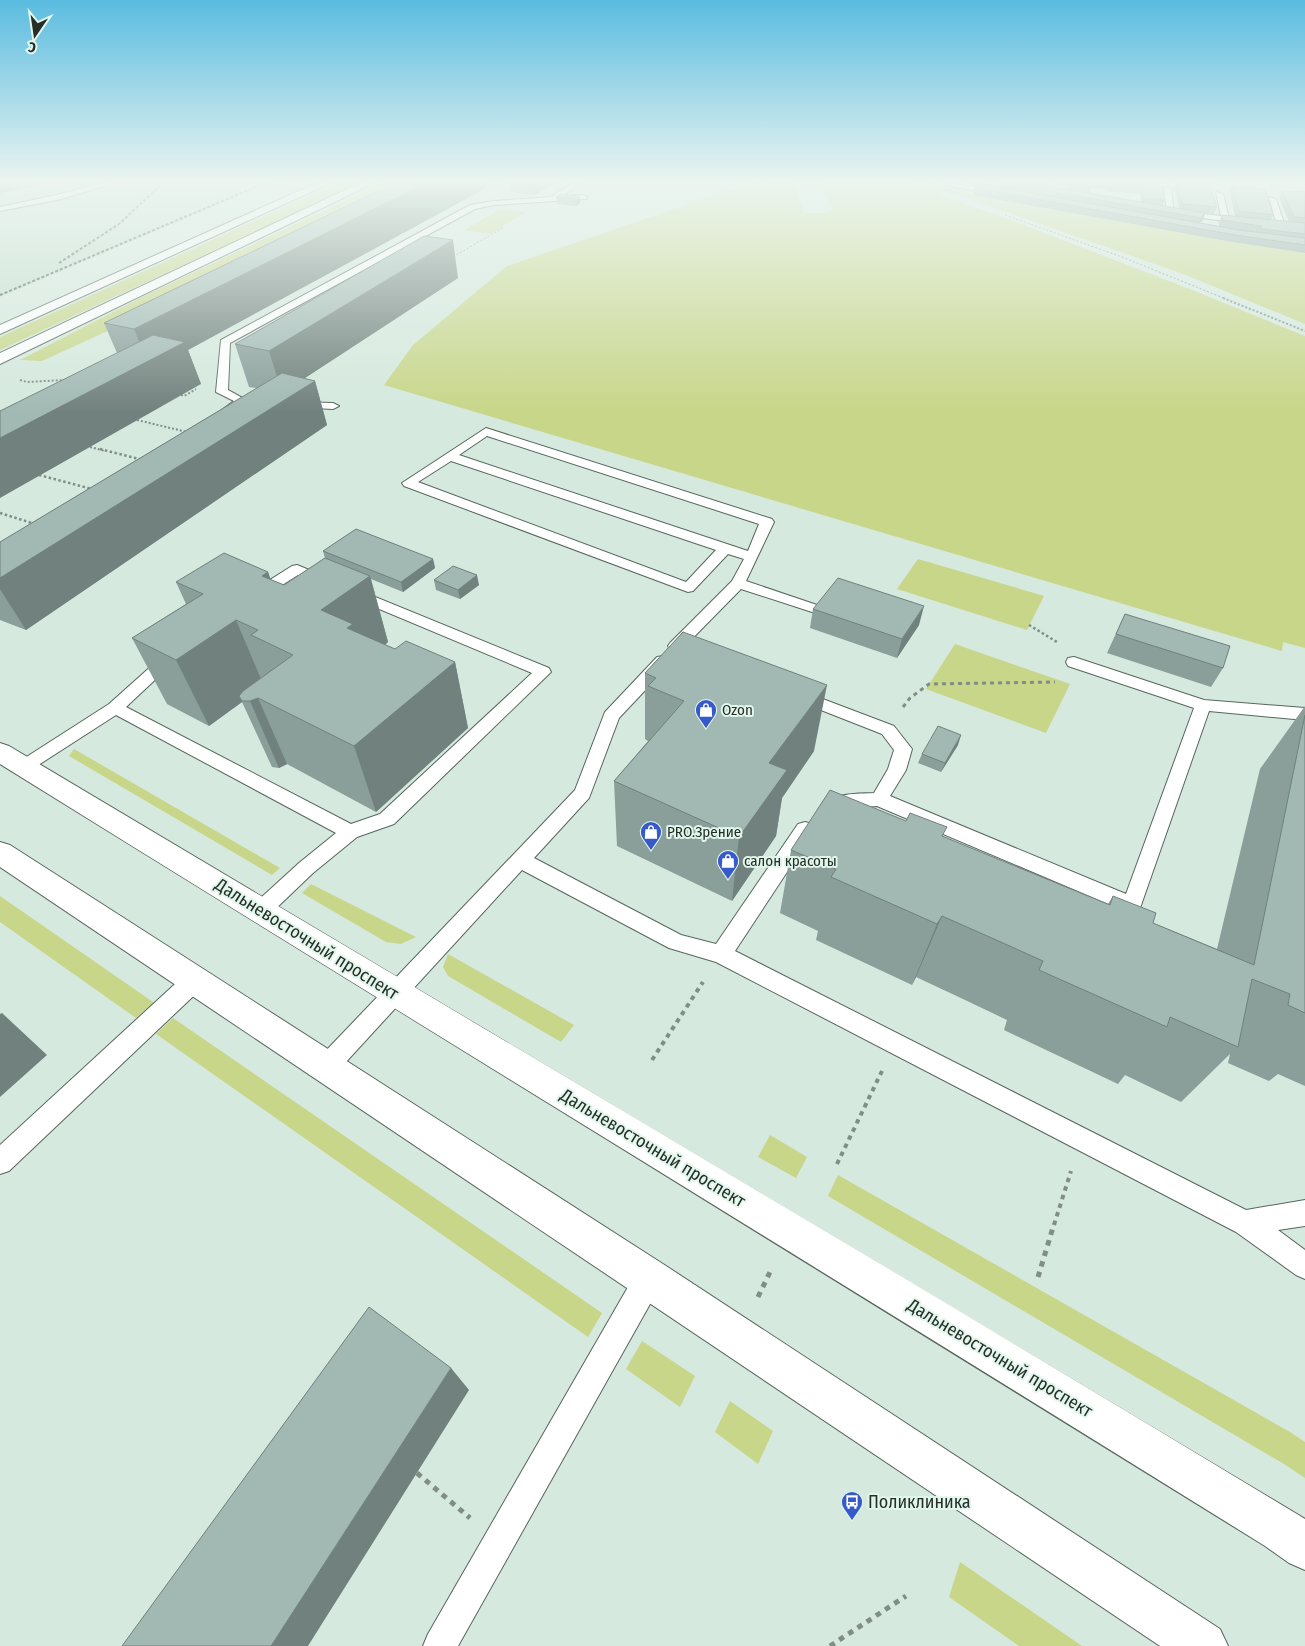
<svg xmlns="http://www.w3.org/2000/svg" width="1305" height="1646" viewBox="0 0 1305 1646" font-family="'Fira Sans Condensed',sans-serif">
<rect width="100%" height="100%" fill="#d5e9de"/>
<!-- built -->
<path fill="#c4decf" d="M0,181h275l-275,116z"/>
<!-- green -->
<path fill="#c8d689" d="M341,181h23l-364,169v-13z
M393,181h21l-243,121 -129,59 -22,-1 124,-64 232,-110h5z
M756,181h32l7,3 9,29h20l10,-5 -10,-13 -1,-7 -6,-7h85l330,61 73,11v71l-119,-49 -222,-78 -23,-6 -4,3 79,28 171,66 118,48v312l-22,-6 -1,9 -898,-266 29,-40 94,-79z
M500,209l26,3 -36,22 -26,-4z
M918,559l126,37 -17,34 -130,-41z
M955,644l115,40 -24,49 -120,-44z
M74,749l206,119 -8,7 -203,-119z
M311,884l105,53 -15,7 -15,-2 -84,-49z
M0,896l153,106h1l-18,16 -136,-96z
M448,954l126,71 -13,17 -113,-66 -5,-9z
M173,1018l429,295 -14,24 -432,-303z
M770,1135l37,22 -11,21 -38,-21z
M838,1175l452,257 15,10v36l-21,-14 -456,-268z
M642,1341l53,35 -15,31 -54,-38z
M730,1401l43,30 -15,33 -43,-32z
M960,1562l122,84h-63l-70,-49z"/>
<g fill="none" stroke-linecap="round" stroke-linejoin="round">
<!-- service casing -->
<g stroke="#56675d" stroke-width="2">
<path id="service" d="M109,181h12l-60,18 -61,12v-4l57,-12z
M576,181h9l-23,15 21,-1 4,2 -1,2 -92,6 -19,4 -245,134 -2,47 20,11 -19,13h-8l-2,-2 15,-11 -18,-9 5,-52 249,-135 24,-4 57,-4z
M933,181l66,9 4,2 -4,2 -63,-10z
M1048,181h8l-2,12 -7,-2z
M1164,187l7,2 3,25 -7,-2z
M1216,192l7,2 6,24 18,2v4l-68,-9 -4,-2 4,-2 42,5z
M1269,197l7,2 9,27 -1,2 -7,-2z
M298,402l35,1 6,3 -6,3 -39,-2 -2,-2z
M486,428l286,91 2,3 -28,59 71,24 2,3 -2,3 -5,1 -71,-23 -59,60h-12l-2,-3 2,-3 62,-62 12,-22 -16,-5 -35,37 -5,1 -284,-106 -2,-3zM487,436l272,88 -11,27 -289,-96zM451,461l265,89 -30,32 -268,-100z
M297,565l252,103 2,4 -157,152 -37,13 -44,36 -45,43 -7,2 -7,-2 -3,-6 3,-6 45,-41 37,-30 -220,-118 -87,56 -6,2 -6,-2 -3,-4 3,-4 92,-59 86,-77 97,-61zM298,575l234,98 -152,141 -29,10 -225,-117 79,-74z
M663,656l6,1 2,4 -2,4 -50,53 -30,80 -55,60 147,77 35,9 82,-120 7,-2 7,2 2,5 -2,5 -77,117 511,259 59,-10v26l-27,4 27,20v29l-9,-4 -60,-43 -520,-270 -47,-14 -147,-78 -187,204 -8,3 -8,-3 -4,-8 4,-8 256,-268 30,-78 52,-55z
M1074,657l130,43 101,8v12l-96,-9 -70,200 -7,2 -7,-2 -248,-105 -27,2 -18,7 -7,-2 -2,-5c9,-16 35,-14 51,-15l14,-24 6,-19 -12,-16 -89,-35 -2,-4 2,-4 6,-1 95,36 18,23 -6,21 -16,26 236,98 68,-186 -126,-42 -2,-4 2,-4z
M195,971l8,2 3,7 -3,7 -194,184 -9,3v-29l187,-172z
M649,1265l10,3 3,10 -3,10 -201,358h-35l5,-12 211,-366z"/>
</g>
<!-- tertiary casing -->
<g stroke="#56675d" stroke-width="2">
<path id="tertiary" d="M0,743l9,3c429,256 860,509 1288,768l8,5v51l-16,-7 -24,-17c-421,-262 -844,-520 -1265,-782z
M0,842l10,3 653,419 557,365 8,17h-68l-1160,-779z"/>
</g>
<!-- secondary casing -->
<g stroke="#56675d" stroke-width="2">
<path id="secondary" d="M321,181h14l-335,153v-9z
M364,181h14l-378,183v-11z"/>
</g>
<!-- path-far5 -->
<path stroke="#818e87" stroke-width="1" stroke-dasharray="2 2" stroke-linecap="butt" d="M1005,215l117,42 104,42
M453,257l51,-30"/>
<!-- path-far4 -->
<path stroke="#818e87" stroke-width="2" stroke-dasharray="2 2" stroke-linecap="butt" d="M1223,298l82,33
M20,380l7,2 37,-2
M181,395l3,1 12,-7
M137,420l50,12
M90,447l15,4"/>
<!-- path-far3 -->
<path stroke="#818e87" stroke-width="2.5" stroke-dasharray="2.5 2.5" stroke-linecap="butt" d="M100,449l43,11
M39,475l53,14
M0,513l35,11
M1029,625l28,17"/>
<!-- path-far2 -->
<path stroke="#818e87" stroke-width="3" stroke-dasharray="4 4" stroke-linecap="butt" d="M903,707l7,-9 19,-14 126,-2"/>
<!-- path-far1 -->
<path stroke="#818e87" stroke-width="4" stroke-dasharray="4.5 4.5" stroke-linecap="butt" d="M652,1060l51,-78
M837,1164l45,-93
M1054,1225l17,-54"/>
<!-- path -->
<path stroke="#818e87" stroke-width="5" stroke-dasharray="5.5 5.5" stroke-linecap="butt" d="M1038,1277l16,-53
M758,1297l12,-25
M417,1473l53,45
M830,1646l76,-50"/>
<!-- service -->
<use href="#service" fill="#fff" fill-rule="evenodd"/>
<!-- tertiary -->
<use href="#tertiary" fill="#fff" fill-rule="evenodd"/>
<!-- secondary -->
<use href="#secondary" fill="#fff" fill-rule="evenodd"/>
<!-- rail -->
<path stroke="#4d5751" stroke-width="2" stroke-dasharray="3 2" stroke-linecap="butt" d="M59,263l60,-39 46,-43
M0,295l270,-114"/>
</g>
<!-- wall -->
<path fill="#8a9e9a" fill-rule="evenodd" d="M399,181h86l1,7 -298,162 13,34 -84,-31 -13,-30z
M509,181h49l-24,14 -24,-3z
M969,181h16v2l-2,1 17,3 1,-4 3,-2h38l-1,3h-5l31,5v-3h-4v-5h98l4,19 -2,6 16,3 -4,-21 2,-7 40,26 -3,7 -9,-1 -2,7 -3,3 19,4v-5l3,-7 13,1 -5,-23 2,-7 41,29 -2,5 18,2 -10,-25 3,-6 23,1v61l-73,-11 -259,-47 1,-7 2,-1 -8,-1zM1091,188l15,1v2l34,3 1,8 -52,-9z
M580,196v7l-4,3 -19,-2 -1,-7z
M458,278l-153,100 10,3 12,44 -301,205 -26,-10v-78l257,-154 -8,-1 -14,-43z
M323,551l110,8 2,9 -32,24 -32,-13 17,63 -3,3 10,4 60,13 13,66 -92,84 -89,-48 -8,4 -7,-1 -30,-65 -33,24 -42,-22 -35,-66 54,-34 -10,-22 92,-10 2,7 14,6 41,-27z
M434,580l45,5 -19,14 -24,-9z
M813,609l106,16 -22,33 -87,-30z
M1125,614l98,54 -12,19 -104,-34z
M683,632l131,119 -32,47 -6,38 -44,65 -115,-55 -3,-65 34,-40 -3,-2v-66z
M1305,706v380l-27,-12 -9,7 -41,-18 2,-9 -49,48 -56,-27 -7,9 -114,-54 3,-10 -44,-21 -47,-22 -4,8 -96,-45 2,-9 -38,-18 11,-63 152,-13 165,67 5,-8 40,27 64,26 43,-180z
M958,745l-17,27 -23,-9 4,-9z"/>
<!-- shaded-wall -->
<path fill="#71817d" d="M0,181h63l-63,12z
M430,181h55l1,7 -298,162 13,34 -201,114v-60l147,-77 -13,-32z
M533,181h25l-24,14z
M980,181h5v2l-7,4z
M580,196v7l-4,3v-7z
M1205,213l-2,7 -5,5 3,-7z
M453,240l5,38 -176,115 -13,-42z
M315,381l12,44 -301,205 -26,-41v-11z
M433,559l2,9 -32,24 -2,-10z
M268,572l24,66 -30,-62z
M477,575l2,10 -19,14 -2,-9z
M370,576l18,66 -24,19 -43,-51z
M924,606l-5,19 -22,33 5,-19z
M236,620l28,66 -25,10 3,6 -33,24 -33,-66z
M455,662l13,66 -92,84 -22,-66z
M827,685l-13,66 -32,47 -6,38 -44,65 7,-64 30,-74z
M258,698l29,66 -8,4 -29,-67z
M961,735l-3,10 -17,27 4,-9z
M942,916l-26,61 -4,8 25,-61z
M2,1013l45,42 -47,42v-83z
M451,1368l18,22 -161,256h-37z"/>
<!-- building -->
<path fill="#a1b8b3" stroke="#71817d" d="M399,181h31l-296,148 -30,-6z
M1004,181h15l186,32 -4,5 -200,-35z
M1069,181l22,1v4l-23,-2z
M1144,181h17l4,19 -22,-2 -1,-11z
M1177,181l33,3 7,23 -35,-3z
M981,184l258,46 66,8v7l-70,-10 -261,-47z
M1232,186l33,3 8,26 -34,-4z
M1282,191l23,1v26l-11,-1z
M560,194l20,2 -4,3 -20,-2z
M1222,215l83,8v11l-44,-5v-3l-39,-6z
M424,236l29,4 -184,111 -34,-7z
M153,335l32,7 -185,96v-27z
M282,373l33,8 -315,197v-36z
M356,529l77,30 -32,23 -78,-31z
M224,553l44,19 -6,4 22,9 41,-27 45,18 -49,34 32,14 -6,4 48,21 11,-8 49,21 -101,84 -96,-48 -8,3h-8l-3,-5 4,-5 50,-36 -42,-20 7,-5 -22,-10 -60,40 -44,-22 71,-44 -27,-12z
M453,566l24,9 -19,15 -24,-10z
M838,578l86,28 -22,33 -89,-30z
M1125,614l105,32 -7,22 -107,-34z
M683,632l144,53 -58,78 18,7 -48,67 -125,-56 70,-80 -36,-15 8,-8 -11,-5z
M1305,715v298l-17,-8 2,-11 -38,-15 -14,68 -68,-30 -3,10 -128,-57 4,-9 -49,-22 -52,-23 -5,8 -106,-47 5,-8 -45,-19 39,-60 76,31 4,-8 37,14 -5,9 168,69 3,-9 43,17 -3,10 101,42z
M938,726l23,9 -16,28 -23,-9z
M369,1307l82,61 -180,278h-149z"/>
<!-- sky -->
<linearGradient id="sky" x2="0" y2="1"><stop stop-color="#5abce0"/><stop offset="0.44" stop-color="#ecf5f0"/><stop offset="1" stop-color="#ecf5f0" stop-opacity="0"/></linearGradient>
<rect width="1305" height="412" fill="url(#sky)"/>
<!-- icons -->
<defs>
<g id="shop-pin" transform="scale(1.125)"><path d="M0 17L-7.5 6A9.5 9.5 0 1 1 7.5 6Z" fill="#375acb" stroke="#e2f7eb"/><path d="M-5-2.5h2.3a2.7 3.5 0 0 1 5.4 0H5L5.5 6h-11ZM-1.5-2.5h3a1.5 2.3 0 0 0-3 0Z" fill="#fff"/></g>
<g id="bus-pin" transform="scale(1.125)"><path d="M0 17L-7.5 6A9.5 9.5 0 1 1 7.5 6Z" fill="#375acb" stroke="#e2f7eb"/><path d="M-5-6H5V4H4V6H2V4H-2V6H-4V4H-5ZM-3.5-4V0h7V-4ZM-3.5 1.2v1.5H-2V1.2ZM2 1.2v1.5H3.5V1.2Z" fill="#fff"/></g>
</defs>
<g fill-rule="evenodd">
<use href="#shop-pin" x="706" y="710"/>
<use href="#shop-pin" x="651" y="832"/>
<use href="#shop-pin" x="728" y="861"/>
<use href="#bus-pin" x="852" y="1502"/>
</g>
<g text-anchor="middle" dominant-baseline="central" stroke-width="4" stroke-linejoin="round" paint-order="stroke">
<!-- poi labels -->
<g font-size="15" fill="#272e2a" stroke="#e2f7eb" text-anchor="start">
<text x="722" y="710">Ozon</text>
<text x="667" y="832">PRO.Зрение</text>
<text x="744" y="861">салон красоты</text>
</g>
<!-- near-street labels -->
<g font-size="18" fill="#272e2a" stroke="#e2f7eb">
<text transform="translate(307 939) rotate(32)">Дальневосточный проспект</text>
<text transform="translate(653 1148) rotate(31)">Дальневосточный проспект</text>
<text transform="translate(1000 1358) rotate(31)">Дальневосточный проспект</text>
</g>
<!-- near-poi labels -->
<g font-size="18" fill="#272e2a" stroke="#e2f7eb" text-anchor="start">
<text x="868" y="1502">Поликлиника</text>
</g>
</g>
<!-- north arrow -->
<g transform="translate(35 35) rotate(193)" stroke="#e2f7eb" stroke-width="4" paint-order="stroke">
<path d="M0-4L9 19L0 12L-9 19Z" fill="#272e2a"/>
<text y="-8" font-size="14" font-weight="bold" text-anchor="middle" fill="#272e2a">С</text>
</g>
</svg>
